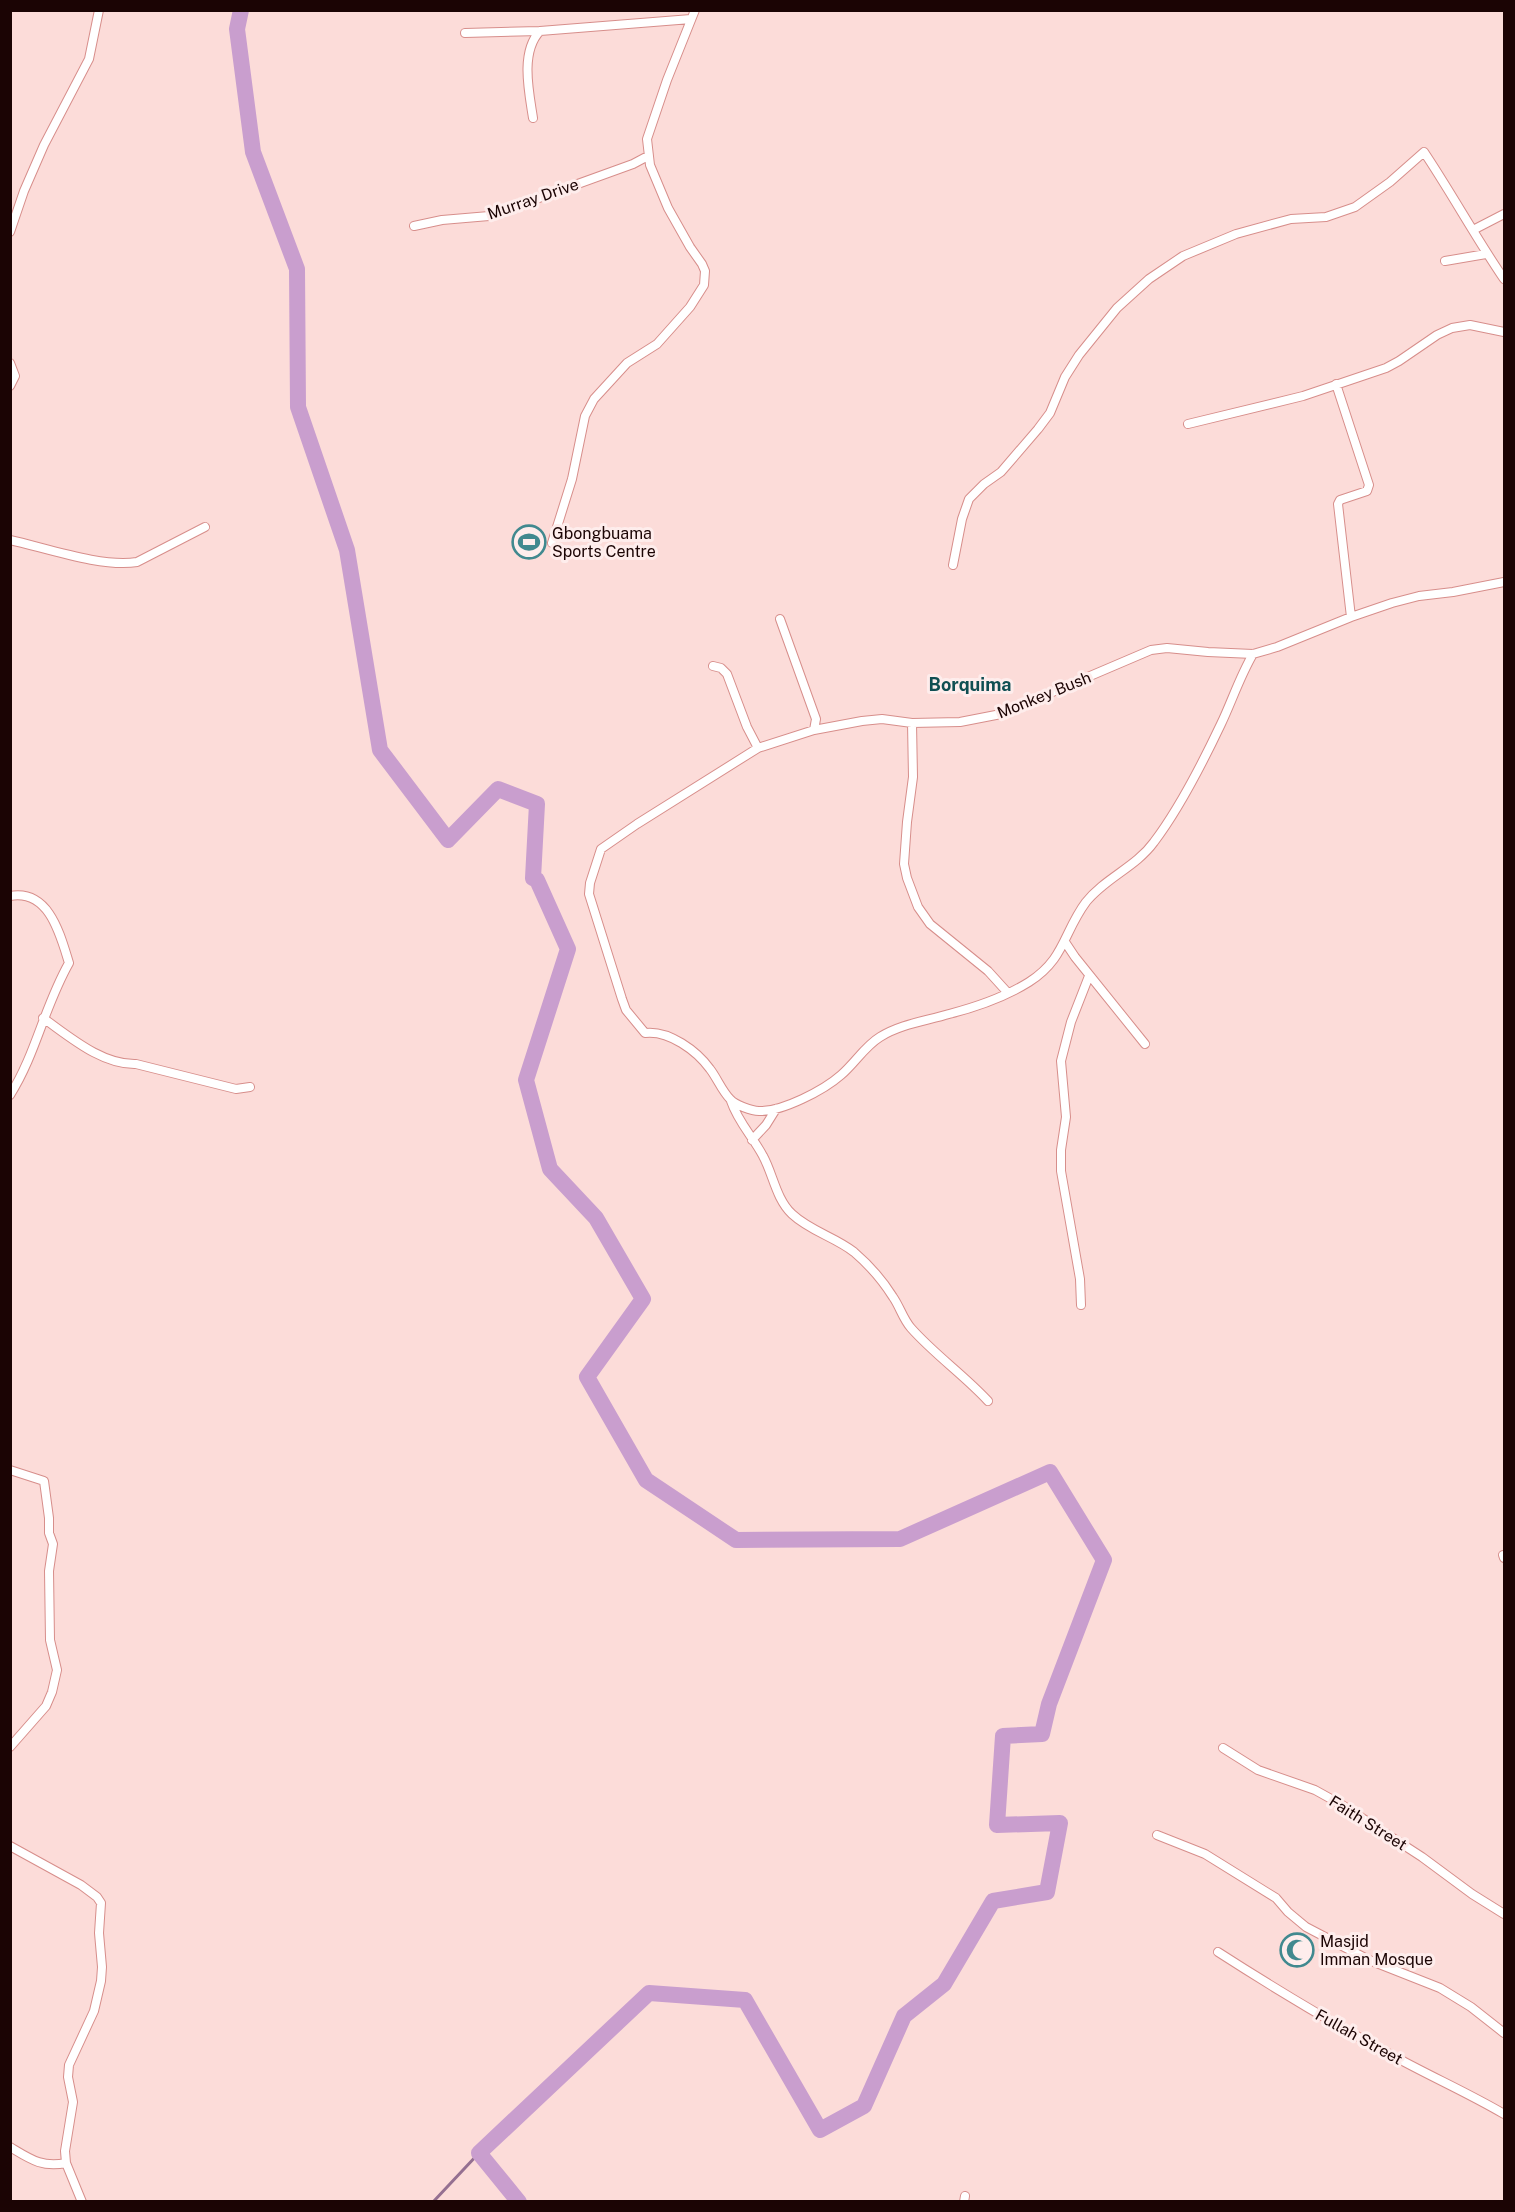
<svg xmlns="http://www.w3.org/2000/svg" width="1515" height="2212" viewBox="0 0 1515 2212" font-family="'Public Sans',sans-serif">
<rect width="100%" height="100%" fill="#fcdcd9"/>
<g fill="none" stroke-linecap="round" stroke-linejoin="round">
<!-- stream -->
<path stroke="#957091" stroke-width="3" d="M433,2202l46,-49"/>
<!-- river -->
<path stroke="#c99ece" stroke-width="16" d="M241,10l-4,19 16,123 44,117 1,138 49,143 33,200 68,90 50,-51 39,15 -4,74 4,2 31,69 -42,131 24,89 46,49 47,81 -56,78 59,103 90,60 164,-1 150,-67 54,88 -55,144 -7,30 -39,2 -6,89 63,-2 -13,69 -54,9 -49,83 -40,32 -40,90 -44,24 -75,-130 -96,-7 -170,160 40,49"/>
<!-- street casing -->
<g stroke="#d78e8b" stroke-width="10">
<path id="street" d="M465,33l75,-2
M533,118c-4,-26 -13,-66 7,-87l151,-12
M414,226l28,-6 47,-4 144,-52 15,-8
M1473,230l31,-16
M10,232l14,-41 20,-46 45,-86 10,-49
M1445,261l41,-7
M10,363l5,13 -5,10
M1336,384l33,101 -2,6 -27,9 -2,4 13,113
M1188,424l115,-28 83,-28 13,-7 38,-26 15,-7 18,-3 34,7
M10,540c36,8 93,28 127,22l68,-35
M552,543l20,-64 13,-63 9,-17 33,-36 30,-19 33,-37 14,-22 1,-14 -3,-7 -12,-17 -22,-39 -18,-43 -3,-26 20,-59 28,-70
M953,565l9,-46 7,-20 15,-15 17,-12 37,-43 12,-16 15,-36 14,-22 38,-47 32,-29 34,-23 53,-22 55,-15 35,-2 29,-10 35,-25 34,-30c28,42 52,86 80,127
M780,619l36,100 -2,11
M1253,654c-13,22 -21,47 -32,70 -18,38 -42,85 -67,118 -18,25 -49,36 -68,60 -23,31 -21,57 -57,80 -24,15 -53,25 -80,32 -23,7 -48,10 -69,23 -15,9 -25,26 -39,38 -17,15 -59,37 -82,36 -7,0 -24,-6 -29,-12 -8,-8 -13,-21 -20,-30 -13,-18 -41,-39 -65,-36l-19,-23 -4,-11 -33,-105 1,-11 11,-34 36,-25 121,-76 56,-18 48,-9 20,-2 30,4 48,-1 41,-8 150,-64 16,-2 41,4 45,2 24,-7 74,-30 41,-14 27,-7 34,-4 51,-10
M713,666l8,2 6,6 20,53 11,21
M912,723l1,54 -6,45 -3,42 3,14 11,29 12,17 58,47 20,22
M10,896c39,-7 50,38 59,67 -25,44 -33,91 -59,132
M1065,942l10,15 70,87
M43,1018c27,19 59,47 93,46l100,25 14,-2
M731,1101c7,21 22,36 32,55 10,18 13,43 29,58 18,17 43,23 62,38 14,12 29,29 39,45 7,10 10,22 18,31 24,27 53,47 77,73
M752,1140l14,-15 10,-16
M1081,1305l-1,-26 -19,-108v-21l5,-33 -5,-56 10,-39 18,-46
M10,1470l34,11 5,37v15l4,11 -4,27 1,69 7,30 -5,22 -6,14 -36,41
M1503,1555l1,3
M1223,1748l35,22 57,20 27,15 80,52 50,37 32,20
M1157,1835l48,19 71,44 12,14 18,15 63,33 71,28 31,19 33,26
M10,1846l71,39 16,12 4,6 -2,30 3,34 -1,14 -7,30 -25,54 -1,12 5,25 -8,49 1,12 16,39
M1218,1952c59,38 119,74 181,107 35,19 71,35 105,55
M10,2147c20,12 32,21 56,16
M964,2202l1,-6"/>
</g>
<!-- street -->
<use href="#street" stroke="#fff" stroke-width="8"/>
</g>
<!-- icons -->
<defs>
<g id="stadium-ring" transform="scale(1.725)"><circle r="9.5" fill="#feedec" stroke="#41898f" stroke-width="1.5"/><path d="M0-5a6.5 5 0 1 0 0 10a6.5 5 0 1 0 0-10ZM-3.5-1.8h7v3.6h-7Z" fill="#41898f"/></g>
<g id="mosque-ring" transform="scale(1.725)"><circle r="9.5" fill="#feedec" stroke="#41898f" stroke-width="1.5"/><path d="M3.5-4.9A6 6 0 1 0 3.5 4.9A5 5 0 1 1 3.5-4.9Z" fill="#41898f"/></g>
</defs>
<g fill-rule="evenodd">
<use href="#stadium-ring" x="529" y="542"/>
<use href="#mosque-ring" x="1297" y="1950"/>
</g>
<g text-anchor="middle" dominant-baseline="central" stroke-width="6" stroke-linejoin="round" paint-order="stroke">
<!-- street labels -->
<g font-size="16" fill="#1b0404" stroke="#feedec">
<text transform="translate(533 199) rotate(-19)">Murray Drive</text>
<text transform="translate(1044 695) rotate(-22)">Monkey Bush</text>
<text transform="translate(1368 1823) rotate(32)">Faith Street</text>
<text transform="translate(1359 2037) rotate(29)">Fullah Street</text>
</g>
<!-- poi labels -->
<g font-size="16" fill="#1b0404" stroke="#feedec" text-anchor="start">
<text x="552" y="533">Gbongbuama<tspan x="552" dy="18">Sports Centre</tspan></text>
<text x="1320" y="1941">Masjid<tspan x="1320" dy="18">Imman Mosque</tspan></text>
</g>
<!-- neighbourhood labels -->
<g font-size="18" font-weight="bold" fill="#0f4e52" stroke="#feedec">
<text x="970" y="684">Borquima</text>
</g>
</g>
<!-- border -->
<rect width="1515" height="2212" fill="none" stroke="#1b0404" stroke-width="24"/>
</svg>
